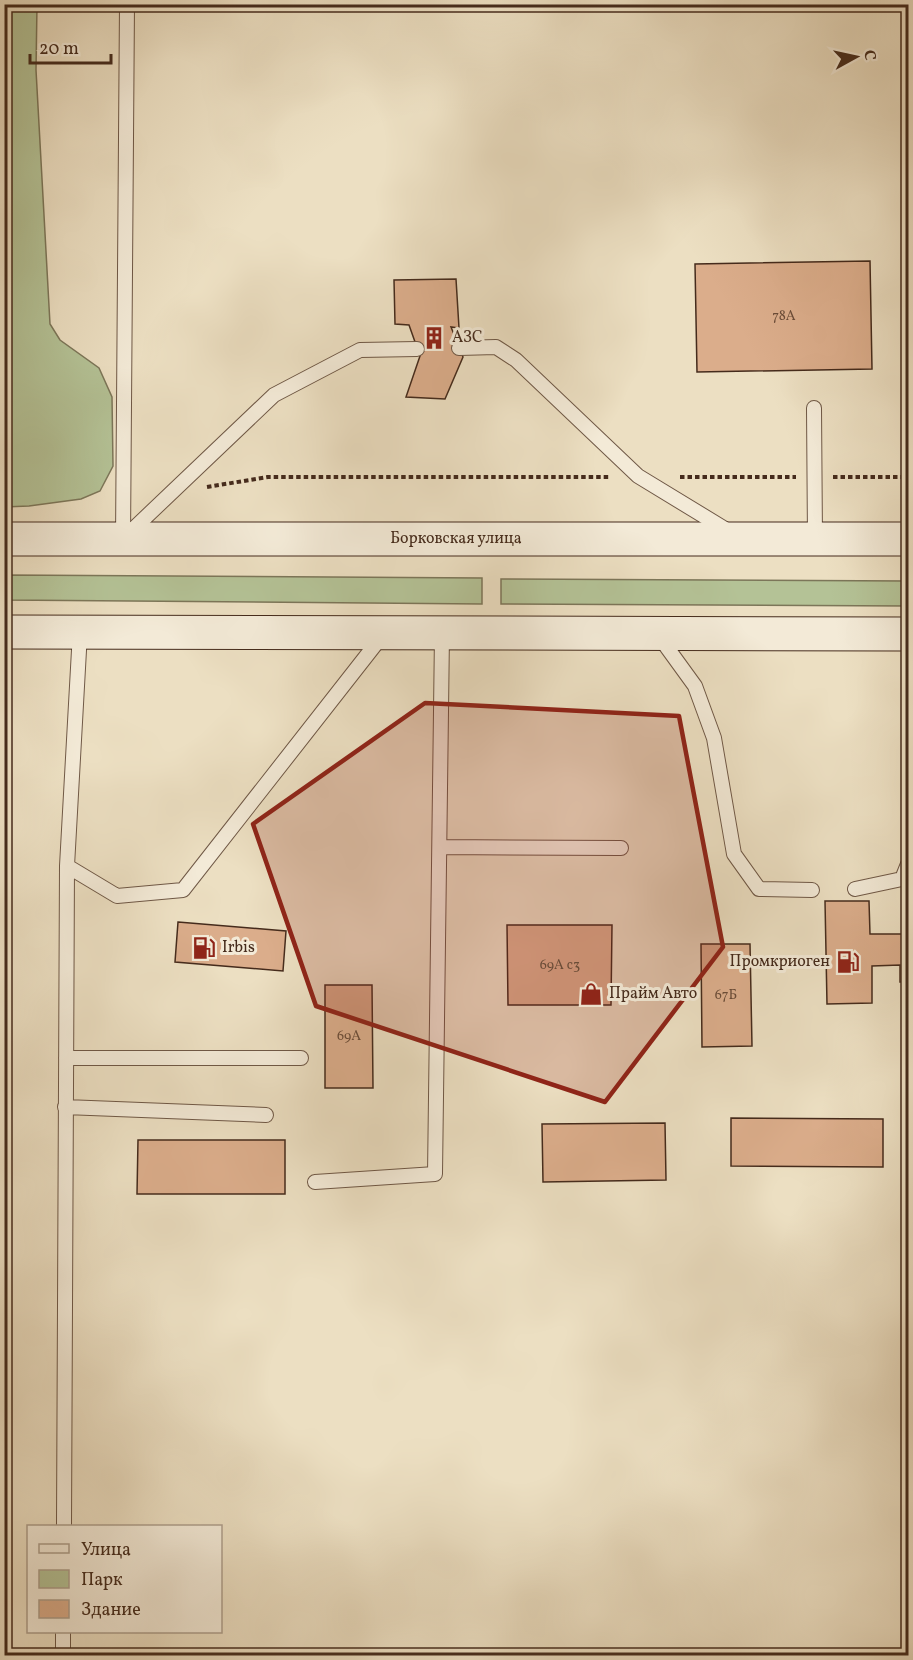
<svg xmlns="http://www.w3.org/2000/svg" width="913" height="1660" viewBox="0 0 913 1660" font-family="Vollkorn,serif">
<rect width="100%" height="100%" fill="#ecdfc2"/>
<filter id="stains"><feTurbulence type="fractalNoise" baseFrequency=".00333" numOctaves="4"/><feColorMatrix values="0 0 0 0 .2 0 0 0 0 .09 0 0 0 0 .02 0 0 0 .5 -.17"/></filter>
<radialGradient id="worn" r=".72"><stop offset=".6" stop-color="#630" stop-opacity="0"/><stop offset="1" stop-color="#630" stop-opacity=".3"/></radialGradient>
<!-- green -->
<path fill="#b4c296" stroke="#7c7659" stroke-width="1.5" d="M4,5h33l-1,65 14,254 10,16 39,28 13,29 1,69 -13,25 -19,8 -52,7 -25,1z
M5,575l477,3v26l-477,-4z
M501,579l407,2v25l-407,-2z"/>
<!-- building -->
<path fill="#dbad8b" stroke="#452b1c" stroke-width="1.5" d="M870,261l2,108 -175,3 -2,-108z
M456,279l3,49 -8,-1 12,30 -18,42 -39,-2 14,-41 -11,-31 -14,-1 -1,-44z
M825,901h44l1,33h38v48h-8v-17l-28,1v37l-45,1z
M178,922l108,9 -3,40 -108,-9z
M507,925h105l-1,80h-103z
M701,944h49l2,102 -50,1z
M325,985h47l1,103h-48z
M731,1118l152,1v48l-152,-1z
M665,1123l1,57 -123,2 -1,-58z
M138,1140h147v54h-148z"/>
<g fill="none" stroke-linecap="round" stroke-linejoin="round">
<!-- service casing -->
<g stroke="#6f5846" stroke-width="16">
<path id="service" d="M459,348l37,-1 20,13 122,116 92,56
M814,408l1,131
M127,535l147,-140 86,-45 57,-1
M123,539l4,-535
M658,635l37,51 19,52 20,116 25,35 53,1
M440,847l181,1
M67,866l50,30 66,-6 199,-254
M855,889l47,-10 6,-15
M66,1058h235
M65,1107l201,8
M315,1182l120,-8 7,-540
M64,1526l3,-660 13,-234
M63,1656v-24"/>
</g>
<!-- secondary casing -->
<g stroke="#452b1c" stroke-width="35">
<path id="secondary" d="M4,539h904
M4,632l904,2"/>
</g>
<!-- path -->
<path stroke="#452b1c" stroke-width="4" stroke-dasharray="4.5 3" stroke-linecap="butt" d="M680,477h116
M833,477h75
M207,487l61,-10h342"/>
<!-- service -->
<use href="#service" stroke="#f3ead7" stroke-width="14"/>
<!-- secondary -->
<use href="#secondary" stroke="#f3ead7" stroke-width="33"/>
</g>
<!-- marked area -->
<path fill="#8f2418" fill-opacity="0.2" stroke="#8f2418" stroke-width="4.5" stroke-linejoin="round" d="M425,703l254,13 44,231 -118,155 -289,-96 -63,-182z"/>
<!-- icons -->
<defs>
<g id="building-bare" transform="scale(1.8)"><path d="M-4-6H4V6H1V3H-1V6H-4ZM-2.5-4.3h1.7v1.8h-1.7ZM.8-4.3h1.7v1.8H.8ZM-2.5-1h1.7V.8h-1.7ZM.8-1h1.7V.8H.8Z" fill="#8f2418" stroke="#f3ead7" stroke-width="2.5" paint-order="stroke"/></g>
<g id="fuel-bare" transform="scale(1.8)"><path d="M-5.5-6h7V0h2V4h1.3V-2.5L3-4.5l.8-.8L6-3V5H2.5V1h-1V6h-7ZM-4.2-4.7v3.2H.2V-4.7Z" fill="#8f2418" stroke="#f3ead7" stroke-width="2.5" paint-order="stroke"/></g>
<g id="shop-bare" transform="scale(1.8)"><path d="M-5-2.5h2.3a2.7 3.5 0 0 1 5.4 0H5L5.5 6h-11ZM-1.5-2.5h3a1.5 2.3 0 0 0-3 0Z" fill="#8f2418" stroke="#f3ead7" stroke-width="2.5" paint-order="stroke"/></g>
</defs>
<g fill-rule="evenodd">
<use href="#building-bare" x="434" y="338"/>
<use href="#fuel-bare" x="204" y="948"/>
<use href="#fuel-bare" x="848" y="962"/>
<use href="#shop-bare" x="591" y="994"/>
</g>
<g text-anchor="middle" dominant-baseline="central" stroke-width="6" stroke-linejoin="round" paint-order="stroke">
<!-- number labels -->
<g font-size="14" fill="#6a4c38">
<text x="784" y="316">78А</text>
<text x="560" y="965">69А с3</text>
<text x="726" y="995">67Б</text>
<text x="349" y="1036">69А</text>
</g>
<!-- poi labels -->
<g font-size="16" fill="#452b1c" stroke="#f3ead7" text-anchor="start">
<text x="452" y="338">АЗС</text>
<text x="222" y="948">Irbis</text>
<text x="830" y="962" text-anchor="end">Промкриоген</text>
<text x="609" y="994">Прайм Авто</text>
</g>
<!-- street labels -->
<g font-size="16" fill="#452b1c" stroke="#f3ead7">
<text x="456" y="539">Борковская улица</text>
</g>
</g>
<!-- margin -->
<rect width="913" height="1660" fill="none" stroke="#ecdfc2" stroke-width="24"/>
<rect x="6" y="6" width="901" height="1648" fill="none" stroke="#452b1c" stroke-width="3"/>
<rect x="12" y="12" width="889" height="1636" fill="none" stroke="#452b1c" stroke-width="1.5"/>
<!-- legend -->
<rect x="27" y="1525" width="195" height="108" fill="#f3ead7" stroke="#ad9e8c" stroke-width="1.5"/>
<rect x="39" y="1544" width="30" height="9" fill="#f3ead7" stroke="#ad9e8c" stroke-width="1.5"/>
<text x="81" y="1555" font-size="18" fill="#452b1c">Улица</text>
<rect x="39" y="1570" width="30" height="18" fill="#b4c296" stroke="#ad9e8c" stroke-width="1.5"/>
<text x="81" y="1585" font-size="18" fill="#452b1c">Парк</text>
<rect x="39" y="1600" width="30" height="18" fill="#dbad8b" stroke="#ad9e8c" stroke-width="1.5"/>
<text x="81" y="1615" font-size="18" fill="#452b1c">Здание</text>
<!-- north arrow -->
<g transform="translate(856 57) rotate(82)" stroke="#f3ead7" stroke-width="4.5" paint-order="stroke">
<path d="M0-4.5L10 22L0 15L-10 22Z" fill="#452b1c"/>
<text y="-9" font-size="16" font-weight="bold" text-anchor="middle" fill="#452b1c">С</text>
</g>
<!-- scale -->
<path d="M30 54v9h81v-9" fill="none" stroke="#452b1c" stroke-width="3"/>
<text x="39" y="54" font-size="18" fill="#452b1c" stroke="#f3ead7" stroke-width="4.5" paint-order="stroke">20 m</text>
<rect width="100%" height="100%" filter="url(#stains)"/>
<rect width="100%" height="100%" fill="url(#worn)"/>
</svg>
